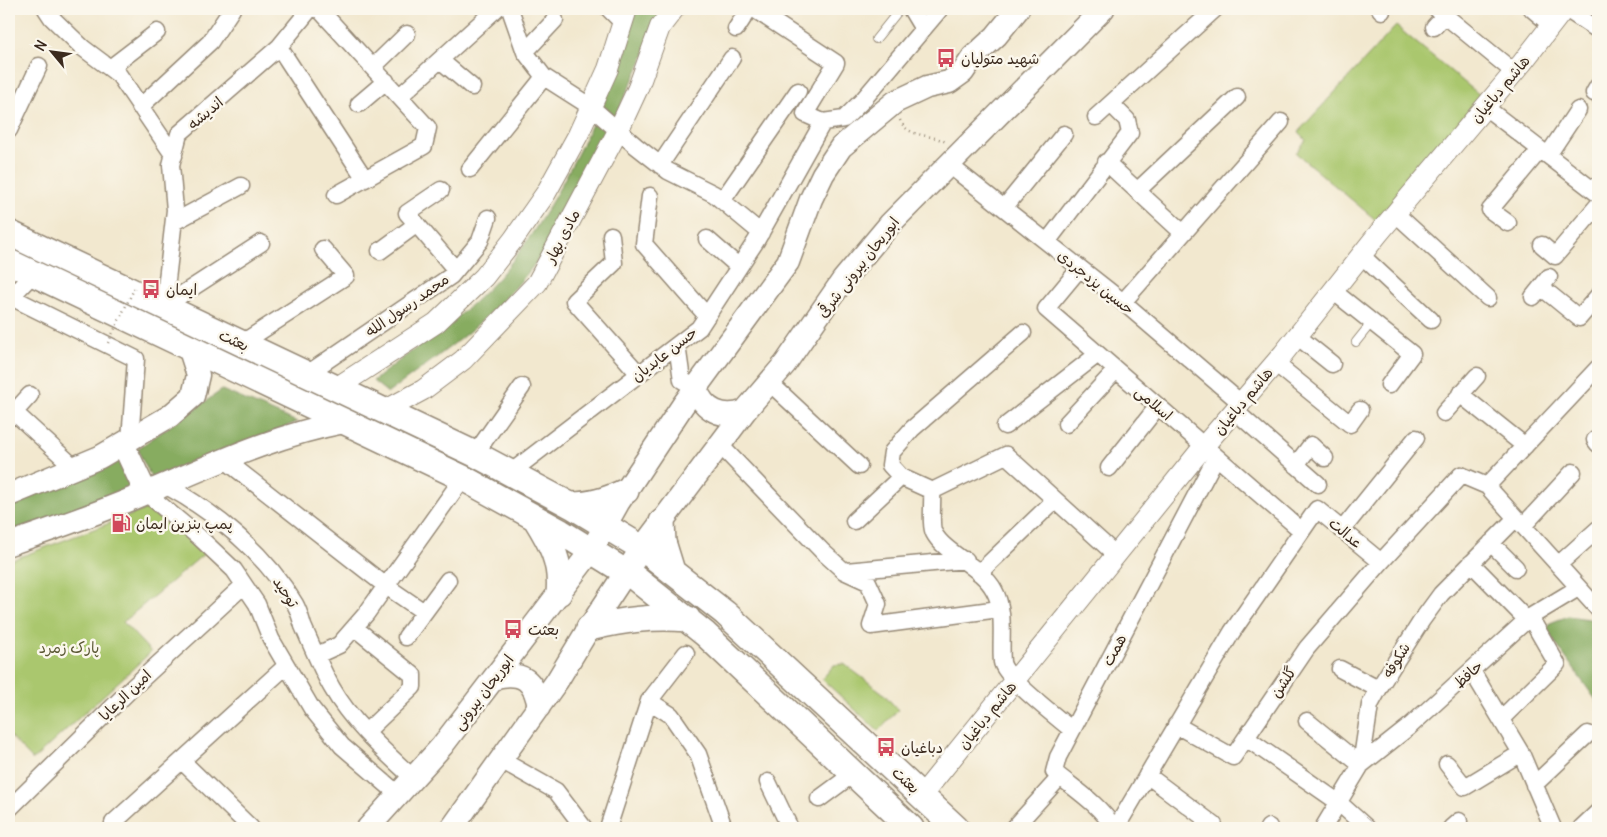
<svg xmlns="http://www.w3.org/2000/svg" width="1607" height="837" viewBox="0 0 1607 837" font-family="Delius,'Playpen Sans Arabic',sans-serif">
<rect width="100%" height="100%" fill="#fbf7ec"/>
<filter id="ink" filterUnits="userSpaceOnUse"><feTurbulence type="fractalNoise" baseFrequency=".02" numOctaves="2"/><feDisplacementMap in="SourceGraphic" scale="10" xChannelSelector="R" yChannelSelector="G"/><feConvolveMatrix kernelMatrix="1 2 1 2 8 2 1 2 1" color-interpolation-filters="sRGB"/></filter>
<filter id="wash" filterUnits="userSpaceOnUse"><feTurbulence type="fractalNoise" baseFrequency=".0096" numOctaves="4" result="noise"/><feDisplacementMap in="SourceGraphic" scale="20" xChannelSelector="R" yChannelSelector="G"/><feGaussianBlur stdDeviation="1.12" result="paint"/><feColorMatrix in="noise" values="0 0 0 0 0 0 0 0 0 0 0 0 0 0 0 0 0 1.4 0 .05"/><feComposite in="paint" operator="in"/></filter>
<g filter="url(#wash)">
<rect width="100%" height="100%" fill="#f2e8cf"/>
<!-- green -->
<path fill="#aac76e" stroke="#727846" d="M1396,26l85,70 -104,125 -81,-68 10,-13 -8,-8z
M147,509l58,44 -82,69 28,30 -118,108 -24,-25v-174z
M844,664l39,29 15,17 -20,21 -56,-52 12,-14z"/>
<!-- forest -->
<path fill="#87ac61" stroke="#616b40" d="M634,9h33l-53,110 -17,-13z
M595,118l15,13c-27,49 -52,108 -89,150 -38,45 -86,77 -133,112l-15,-12c42,-34 90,-63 126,-104 41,-47 69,-103 96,-159z
M222,390l75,32 -144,59 -16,-32z
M118,459l14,31 -123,42v-30z
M1568,616l28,4 2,3v80l-52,-73 4,-7z"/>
</g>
<g filter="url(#ink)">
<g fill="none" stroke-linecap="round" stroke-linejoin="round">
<!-- service casing -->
<g stroke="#968976" stroke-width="10">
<path id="service" d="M876,39l24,-30
M1356,342l16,-20"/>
</g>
<!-- minor casing -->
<g stroke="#968976" stroke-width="19">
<path id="minor" d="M46,9l6,9 31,30 36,27 55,81
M319,9l109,119 -4,18 -88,49
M510,9l15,43 19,25 47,30 45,39 32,25 46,23 47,39
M609,9l13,13
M754,9l82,54 -31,51 18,8 21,-3
M911,9l12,20
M1380,9l2,2
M1437,9l77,63
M1532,9l19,16
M1566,9l32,21
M1434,27l11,-12
M736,29l13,-20
M279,47l86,132
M525,52l30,-32
M440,60l32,27
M373,67l34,-33
M110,68l47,-36
M1594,93l4,-7
M400,96l96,-87
M359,104l27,-23
M140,107l70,-65 22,-33
M1485,107l113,87
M1096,117l119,-108
M844,119l18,-18 78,-92
M9,130l30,-64
M1548,155l30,-45
M1106,162l77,71
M948,164l175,138 118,101
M660,165l72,-107
M470,169l74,-92
M441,190l-34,23 49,57
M1137,191l100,-94
M650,196l-6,48 63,72
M722,201l76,-110
M1004,208l60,-74
M1395,213l93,85
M174,222l67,-36
M1508,223l-18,-13 50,-60
M611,235l3,28 -40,38 65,73
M707,239l32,28
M1047,242l83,-109 -3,-13 -16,-16
M1542,245l13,11 43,-51
M380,251l37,-27
M1361,255l70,65
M1080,268l-34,41 256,222
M1541,287l38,31 19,-22
M1333,291l79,63 -23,31
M9,296l127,63 -6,81
M1533,297l16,-20
M9,299l24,-25
M1123,302l158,-180
M164,306l11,-96 -4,-45 8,-31 100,-87 31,-38
M164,306l97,-63
M1023,333l-111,96 -20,23 -2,13 11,12 31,14c1,9 -2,35 2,42 10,20 48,34 60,57 12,21 6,49 8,72 2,15 56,56 70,68
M1297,336l35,28
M242,343l104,-67 -23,-27
M677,345l5,35 14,8
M1275,363l75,61 10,-14
M307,374l144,-98 29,-35 8,-23
M770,383l89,83
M1460,394l65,52
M1235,411l83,73
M14,412l61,56
M1444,413l33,-37
M9,418l21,-23
M1066,424l50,-54
M1005,426l93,-72
M1595,440l3,4
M719,444l104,108 21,19 24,11 10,22 -7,22 128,-17
M475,454l47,-67
M225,460l161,126 38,26
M1296,465l15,-20 14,13
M1109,468l49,-62
M510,473l189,-145 57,-87 67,-119
M165,485c51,28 100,68 130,119 4,7 6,15 8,22 8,18 19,45 29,62 20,35 52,63 81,90
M1487,486l111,123
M932,491l74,-36 110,100
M146,493l53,44 35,33 23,34 14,35 41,70 30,37 57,49
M854,521l47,-44
M1523,526l50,-54
M1342,530l74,-92
M1491,543l25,25
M1471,563l56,57
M1558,565l40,-36
M846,571l120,-11
M979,573l76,-73
M355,628l58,47v12l-47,45
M406,637l42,-57
M317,655l22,-10 27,-31 97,-136
M1340,669l38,20
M1472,671l49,82 32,75
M649,701l22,14 27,39 26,74
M1501,719l56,-55 -27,-47
M1307,721l54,44
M1176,725l57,32 74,-109 74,-86
M1246,738l92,64 29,26
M501,760l55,31 28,37
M182,761l69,67
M1447,764l18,23 56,-34
M1361,765l48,-38 121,-110 48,-29
M1147,775l67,50
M768,782l22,46
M1534,785l54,-51
M819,799l34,-25
M9,809l122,-120 113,-104
M113,823l173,-157
M608,828l41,-127 37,-48
M1014,828l46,-51
M1114,828c-15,-24 -38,-38 -60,-56l4,-15 158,-300
M1116,828l116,-196 85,-123 64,53 80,-87 26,11 111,-118
M1268,828l1,-1
M1323,828l38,-63 9,-60 12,-22 40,-63 19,-26 75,-76
M1451,828l8,-7
M1581,828l17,-16"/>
</g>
<!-- tertiary casing -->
<g stroke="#968976" stroke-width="22">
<path id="tertiary" d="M336,388l100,-65 48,-46 29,-37 33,-47 32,-58 30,-66 19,-60
M384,411l39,-21 40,-30 74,-77 81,-152 20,-43 22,-61 14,-18
M922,795l282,-349 79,-92 95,-120 144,-171 42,-54"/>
</g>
<!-- secondary casing -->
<g stroke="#968976" stroke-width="25">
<path id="secondary" d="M696,388c7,22 27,32 49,23
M123,444l23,49
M9,495l91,-38 70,-41 23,-20 5,-21 -9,-28
M9,544c47,-16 93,-32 139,-52 64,-27 127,-57 196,-70
M495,677c28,-6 39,3 44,30
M368,828l74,-82 149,-195 27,-48 65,-98 105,-143 23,-63 12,-25 18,-27 54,-45 32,-15 22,-5 14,-10 10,-15 23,-21 22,-27
M452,828l105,-147 32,-53 53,-80 103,-137 40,-47 58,-84 47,-56 213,-215"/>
</g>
<!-- primary casing -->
<g stroke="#968976" stroke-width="28">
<path id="primary" d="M9,233l466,221 99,53 68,41 83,65 231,215
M9,262l454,216 98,54 74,46 70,56 206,194
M571,505c21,0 36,-5 55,-14
M536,519c15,24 26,44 23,74
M662,522l1,20 9,29
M589,628c35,-8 62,-12 99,-9"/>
</g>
<!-- path -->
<path stroke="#968976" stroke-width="2.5" stroke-dasharray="1 4" stroke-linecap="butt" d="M900,120c8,19 33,13 47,23"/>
<!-- service -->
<use href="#service" stroke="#fff" stroke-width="8"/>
<!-- minor -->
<use href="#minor" stroke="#fff" stroke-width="16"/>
<!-- tertiary -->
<use href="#tertiary" stroke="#fff" stroke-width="20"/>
<!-- secondary -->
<use href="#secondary" stroke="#fff" stroke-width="22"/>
<!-- primary -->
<use href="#primary" stroke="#fff" stroke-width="25"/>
<!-- path-bridge -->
<path stroke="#968976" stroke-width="2.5" stroke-dasharray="1 4" stroke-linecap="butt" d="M108,343l28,-58"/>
</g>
</g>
<!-- icons -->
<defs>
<g id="bus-bare" transform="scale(1.5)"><path d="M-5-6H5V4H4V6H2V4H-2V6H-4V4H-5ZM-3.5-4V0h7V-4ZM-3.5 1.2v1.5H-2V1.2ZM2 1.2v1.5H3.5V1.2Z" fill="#d1495b" stroke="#fbf7ec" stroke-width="2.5" paint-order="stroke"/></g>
<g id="fuel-bare" transform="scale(1.5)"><path d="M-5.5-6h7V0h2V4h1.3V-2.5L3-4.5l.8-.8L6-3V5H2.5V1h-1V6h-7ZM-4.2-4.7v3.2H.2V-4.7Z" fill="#d1495b" stroke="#fbf7ec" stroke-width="2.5" paint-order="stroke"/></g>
</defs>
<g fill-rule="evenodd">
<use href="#bus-bare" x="946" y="58"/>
<use href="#bus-bare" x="151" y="289"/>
<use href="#fuel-bare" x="121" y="523"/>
<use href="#bus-bare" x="513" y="629"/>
<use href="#bus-bare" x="886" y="747"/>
</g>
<g text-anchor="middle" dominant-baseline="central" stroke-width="5" stroke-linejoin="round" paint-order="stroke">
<!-- poi labels -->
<g font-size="15" fill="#3b2a1e" stroke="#fbf7ec" text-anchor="start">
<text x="961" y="58">شهید متولیان</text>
<text x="166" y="289">ایمان</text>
<text x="136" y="523">پمپ بنزین ایمان</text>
<text x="528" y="629">بعثت</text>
<text x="901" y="747">دباغیان</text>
</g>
<!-- street labels -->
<g font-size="15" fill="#3b2a1e" stroke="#fbf7ec">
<text transform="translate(1500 89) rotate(-50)">هاشم دباغیان</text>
<text transform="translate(205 113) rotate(-40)">اندیشه</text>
<text transform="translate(562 236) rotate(-62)">مادی بهار</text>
<text transform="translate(858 267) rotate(-52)">ابوریحان بیرونی شرقی</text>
<text transform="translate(1096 282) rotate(39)">حسین یزدجردی</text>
<text transform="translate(407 305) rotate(-35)">محمد رسول الله</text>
<text transform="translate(234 340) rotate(25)">بعثت</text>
<text transform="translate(664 354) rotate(-38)">حسن عابدیان</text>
<text transform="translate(1243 401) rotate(-50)">هاشم دباغیان</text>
<text transform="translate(1154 403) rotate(41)">اسلامی</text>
<text transform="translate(1346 533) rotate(40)">عدالت</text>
<text transform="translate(286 592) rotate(57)">توحید</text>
<text transform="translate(1114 650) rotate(-62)">همت</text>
<text transform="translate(1396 660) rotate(-58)">شکوفه</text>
<text transform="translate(1468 674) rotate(-42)">حافظ</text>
<text transform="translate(1283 682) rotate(-56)">گلشن</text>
<text transform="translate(483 692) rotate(-53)">ابوریحان بیرونی</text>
<text transform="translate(125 695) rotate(-44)">امین الرعایا</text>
<text transform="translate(987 715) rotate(-51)">هاشم دباغیان</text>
<text transform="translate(906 780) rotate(43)">بعثت</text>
</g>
<!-- park labels -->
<g font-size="15" fill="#5c5936" stroke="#fbf7ec">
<text x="69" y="647">پارک زمرد</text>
</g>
</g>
<!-- margin -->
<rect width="1607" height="837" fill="none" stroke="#fbf7ec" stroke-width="30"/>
<!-- north arrow -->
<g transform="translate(52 52) rotate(299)" stroke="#fbf7ec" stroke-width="4" paint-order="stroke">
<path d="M0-4L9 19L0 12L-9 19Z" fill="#3b2a1e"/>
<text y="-8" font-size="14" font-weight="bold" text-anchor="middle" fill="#3b2a1e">N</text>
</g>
</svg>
